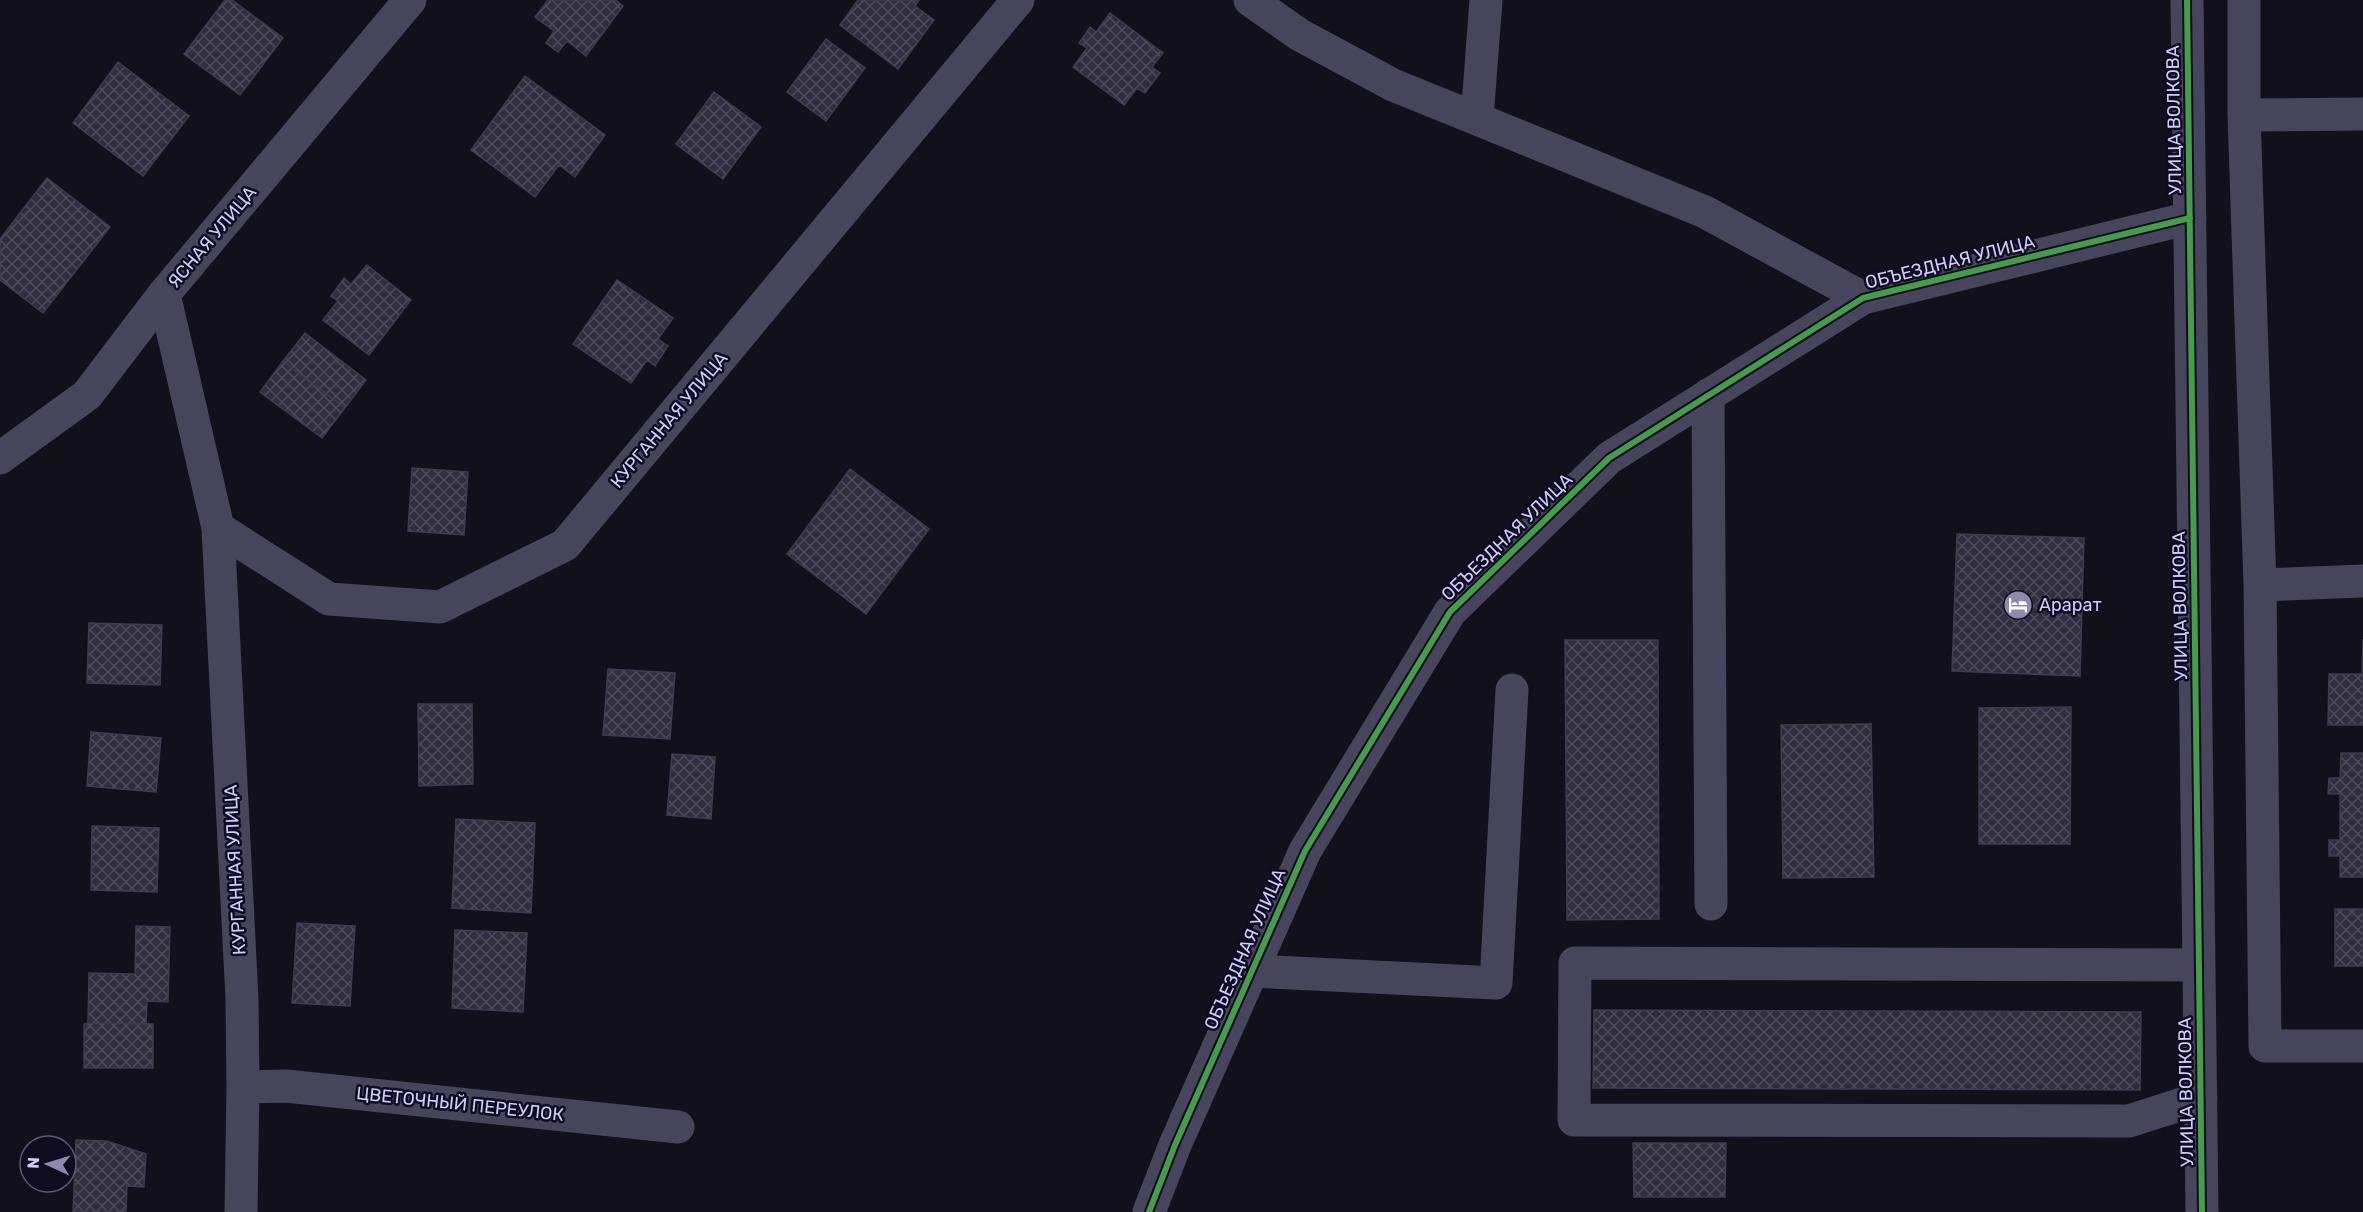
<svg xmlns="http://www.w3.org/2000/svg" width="2363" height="1212" viewBox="0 0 2363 1212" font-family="Rubik,sans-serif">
<defs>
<pattern id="building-cross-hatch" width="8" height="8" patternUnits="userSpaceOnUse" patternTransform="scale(1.5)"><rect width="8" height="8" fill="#302e3e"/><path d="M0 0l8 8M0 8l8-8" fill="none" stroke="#4d4b5b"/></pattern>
</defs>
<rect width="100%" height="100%" fill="#12101b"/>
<!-- building -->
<path fill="url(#building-cross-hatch)" stroke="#3e3a50" stroke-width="1.5" d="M225,0h7l51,38 -43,57 -56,-41z
M548,0h68l7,6 -37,50 -19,-15 -9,11 -12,-9 8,-12 -19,-14z
M858,0h61l-4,6 19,14 -36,49 -58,-44z
M1110,13l53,40 -11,14 8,6 -15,20 -8,-5 -13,17 -51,-38 14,-19 -8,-5 11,-16 6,5z
M826,39l39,29 -39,53 -39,-29z
M118,62l71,54 -46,60 -70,-53z
M525,76l80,59 -30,42 -16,-12 -24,32 -64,-47z
M714,92l47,35 -38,52 -47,-35z
M47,178l63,49 -67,86 -43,-33v-41z
M367,265l44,35 -42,55 -46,-35 15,-19 -7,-5 13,-18 7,6z
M617,280l56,38 -15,21 10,7 -13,20 -8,-6 -16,23 -58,-39z
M305,333l61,47 -21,28 -62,-47z
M283,361l62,47 -23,30 -62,-46z
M412,468l56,4 -4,63 -56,-4z
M850,469l79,60 -63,85 -79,-60z
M1957,534l127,4 -4,138 -128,-5z
M89,623l73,2 -2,60 -73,-2z
M2363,639v86h-35l1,-51h33z
M1565,640h93l1,279 -92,1z
M608,669l67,4 -5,66 -67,-4z
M418,704h54l1,80 -54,2z
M2071,707l-1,137h-91v-136z
M1871,724l3,153 -91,1 -2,-153z
M91,732l70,6 -5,54 -69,-6z
M2341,753h22v124h-23v-21h-11v-16h11v-46h-12l1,-16h11z
M672,754l43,3 -4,62 -44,-4z
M456,819l79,4 -4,90 -79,-5z
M92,826l67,2 -2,64 -66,-2z
M2335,909h28v57h-28z
M297,923l58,3 -5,80 -58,-3z
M136,926l34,1 -2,75 -21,-1 -1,23 -58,-1 1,-50 46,1z
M455,930l72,3 -4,79 -71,-4z
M1594,1010l547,2 -1,78 -547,-2z
M88,1023l65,1v44h-69v-44z
M76,1140l31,1 39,13 -2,33 -17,-1 -1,26h-53z
M1633,1143h93l-1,54h-91z"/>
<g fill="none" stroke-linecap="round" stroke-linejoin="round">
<!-- minor -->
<path stroke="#46455c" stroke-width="33" d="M1250,0l50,35 93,50 84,34
M1486,0l-9,119 228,93 158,86
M2187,0l15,1212
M2244,0v115l16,470 5,461h98
M2244,115l119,-1
M164,294l54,234 24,471 1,88 -2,125
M1708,395l3,509
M0,458l87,-63 77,-101 246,-294
M218,528l111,71 111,8 125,-62 453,-545
M2260,585l103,-4
M2199,965l-624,-2 -1,157 555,1 72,-23
M1252,971l244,12 16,-293
M243,1087l43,-1 392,41
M1149,1212l26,-67 130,-294 145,-239 159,-154 254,-160 327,-80"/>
<!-- cycleway casing -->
<g stroke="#0f0c1f" stroke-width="10">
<path id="cycleway" d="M2187,0l15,1212
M1149,1212l26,-67 130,-294 145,-239 159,-154 254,-160 327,-80"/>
</g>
<!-- cycleway -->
<use href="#cycleway" stroke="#469c4c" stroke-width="6"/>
</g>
<!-- icons -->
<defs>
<g id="hotel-disc" transform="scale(1.5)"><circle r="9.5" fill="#8e8aaf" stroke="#0f0c1f"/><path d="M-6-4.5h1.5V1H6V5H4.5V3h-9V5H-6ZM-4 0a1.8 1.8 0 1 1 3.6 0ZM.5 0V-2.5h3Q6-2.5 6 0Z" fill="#fff"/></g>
</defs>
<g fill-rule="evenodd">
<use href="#hotel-disc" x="2018" y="605"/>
</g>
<g text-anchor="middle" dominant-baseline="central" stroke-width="5" stroke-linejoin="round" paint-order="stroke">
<!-- street labels -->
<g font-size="18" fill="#d0cbff" stroke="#0f0c1f">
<text transform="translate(2174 120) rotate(-91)">УЛИЦА ВОЛКОВА</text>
<text transform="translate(212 237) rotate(-50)">ЯСНАЯ УЛИЦА</text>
<text transform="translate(1950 262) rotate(-14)">ОБЪЕЗДНАЯ УЛИЦА</text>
<text transform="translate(669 420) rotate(-50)">КУРГАННАЯ УЛИЦА</text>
<text transform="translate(1507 537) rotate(-44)">ОБЪЕЗДНАЯ УЛИЦА</text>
<text transform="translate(2180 606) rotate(-91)">УЛИЦА ВОЛКОВА</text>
<text transform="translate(235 870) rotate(-93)">КУРГАННАЯ УЛИЦА</text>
<text transform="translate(1245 949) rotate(-66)">ОБЪЕЗДНАЯ УЛИЦА</text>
<text transform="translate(2186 1092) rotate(-91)">УЛИЦА ВОЛКОВА</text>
<text transform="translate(460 1104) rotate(6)">ЦВЕТОЧНЫЙ ПЕРЕУЛОК</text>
</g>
<!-- poi labels -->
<g font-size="18" fill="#d0cbff" stroke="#0f0c1f" text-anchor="start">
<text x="2039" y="605">Арарат</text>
</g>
</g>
<!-- north arrow -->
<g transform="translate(48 1164) rotate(274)"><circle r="28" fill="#0f0c1f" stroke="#5c5879" stroke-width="1.5"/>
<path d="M0-4.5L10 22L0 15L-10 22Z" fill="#8e8aaf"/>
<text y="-9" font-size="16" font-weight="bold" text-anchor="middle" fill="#d0cbff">N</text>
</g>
</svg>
